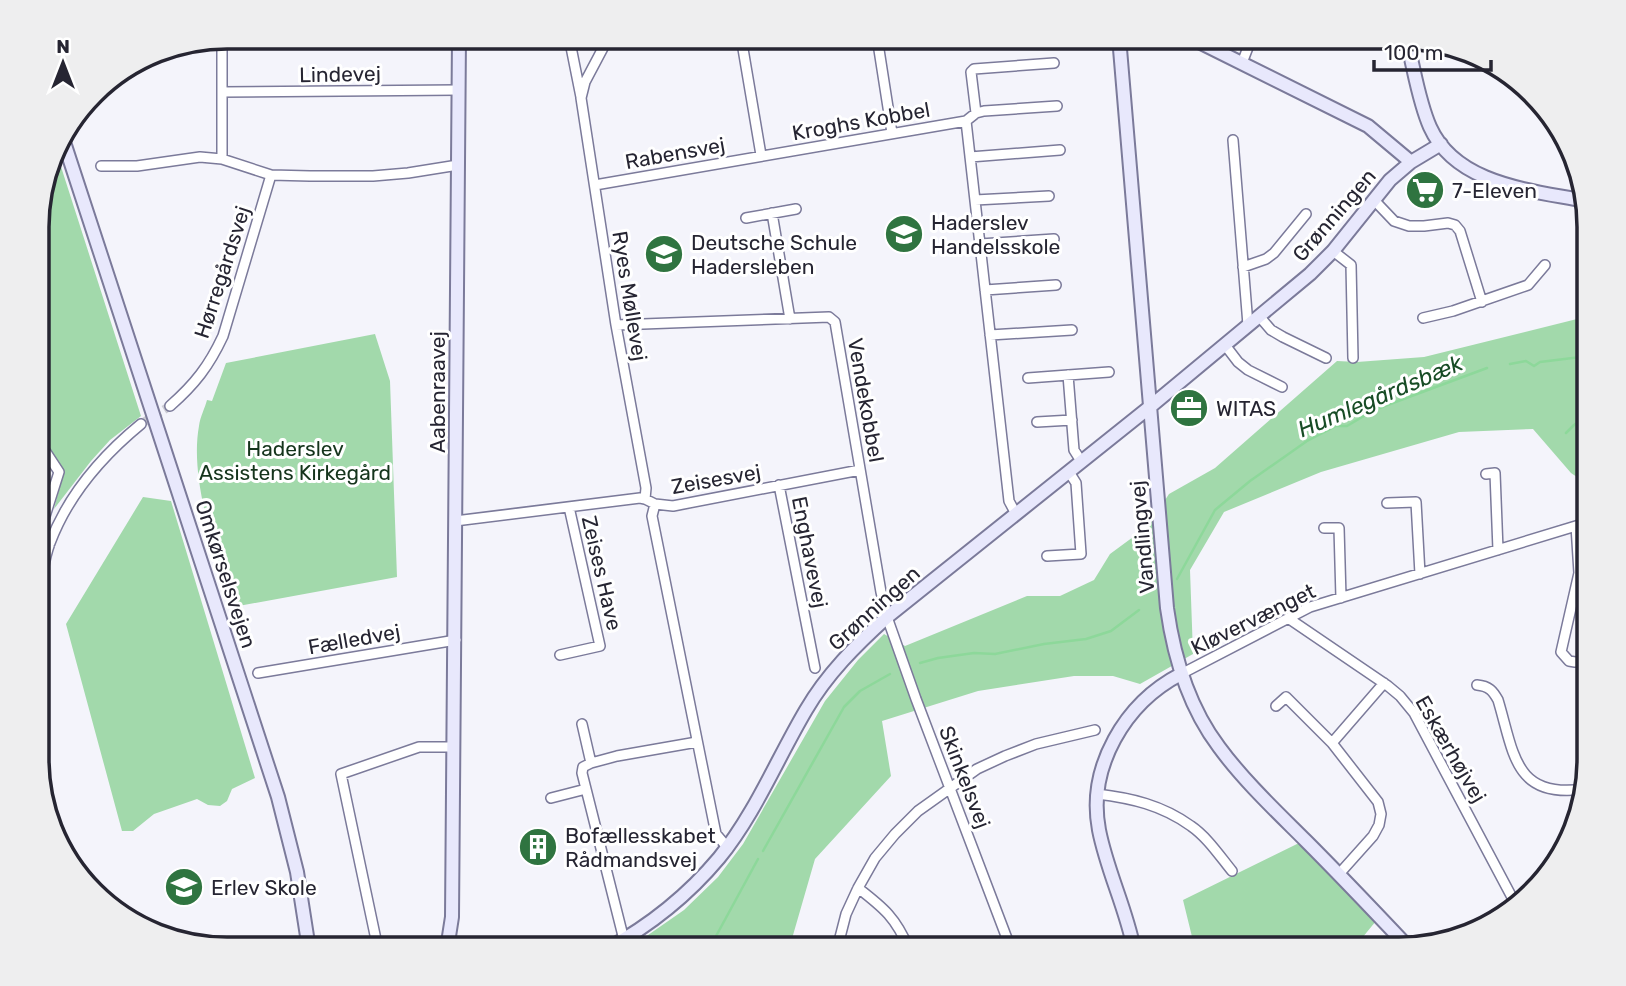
<svg xmlns="http://www.w3.org/2000/svg" width="1626" height="986" viewBox="0 0 1626 986" font-family="Rubik,sans-serif">
<rect width="100%" height="100%" fill="#f4f4fb"/>
<!-- green -->
<path fill="#a2d9ab" d="M55,148l86,268 -31,24 -19,21 -37,48 9,-35 -25,-38v-226l3,-2 -3,-6z
M1589,316v169l-18,-12 -38,-44 -74,3 -138,40 -97,40 -34,58 3,84 -53,30 -27,-8h-39l-96,15 -96,30 9,55 -76,83 -26,90h-161l56,-39 34,-33 25,-33 82,-143 33,-41 26,-26 21,12 122,-50h33l34,-16 16,-26 38,-28 21,-32 46,-26 122,-107 20,1 67,-5z
M375,334l15,47 7,196 -164,30c-16,-52 -44,-126 -34,-181 1,-9 6,-18 8,-26l5,1 14,-38z
M143,497l28,4 84,277 -23,11 -5,12 -7,5 -12,-1 -11,-6 -43,15 -21,17h-11l-56,-207z
M1299,843l77,78 -23,28h-158l-12,-49z"/>
<g fill="none" stroke-linecap="round" stroke-linejoin="round">
<!-- stream -->
<path stroke="#8dd89a" stroke-width="2.5" d="M1510,364l16,-3 8,5 6,-4 49,-6
M1566,433l8,-8 15,-11
M1177,579l38,-69 35,-29 57,-40 29,-15h11l27,-16 113,-42
M920,663l18,-5 36,-5 21,1 49,-10 42,-5 25,-8 28,-21
M763,851l81,-144 16,-16 30,-17
M709,949l49,-90"/>
<!-- street-tunnel -->
<path stroke="#cbcbd3" stroke-width="9" stroke-dasharray="9 4.5" stroke-linecap="butt" d="M141,424l29,-18"/>
<!-- street casing -->
<g stroke="#7b7a9a" stroke-width="12">
<path id="street" d="M569,37l12,60
M604,37l-1,11 -18,34 -4,16 35,227 30,163 -1,11
M741,37l20,118
M877,37l15,96
M1242,63l10,-26
M99,87l78,-40
M222,92l236,-2
M976,113l-5,-41 3,-3 80,-6
M966,121l10,-8 8,-2 73,-5
M1233,140l15,185
M970,157l90,-7
M222,159v-121
M101,166h36l63,-9 22,2 49,16 39,1h63l35,-3 50,-8
M595,185l371,-64 43,380 7,13
M975,200l74,-4
M1374,200l20,21 15,5h15l24,-3 7,2 5,6 22,71
M772,213l18,106
M746,218l50,-9
M980,244l74,-5
M1333,251l18,14 2,93
M1243,267l23,-8 8,-6 32,-39
M985,290l71,-5
M1259,316l12,14 12,7 43,21
M1423,318l30,-7 75,-26 17,-20
M616,325l213,-8 6,5 46,270 6,25 29,82 95,250
M990,335l82,-5
M1225,345l13,17 10,8 34,17
M1068,375l6,75 7,11
M1028,378l81,-6
M170,406c25,-22 39,-40 53,-70l48,-161
M1037,422l35,-2
M38,440l21,32 -19,60 10,11
M1486,474l9,-1 3,77
M779,485l36,183
M1387,503l29,-1 4,72
M655,504l-3,12 64,318 11,13
M455,521l185,-23 5,1 10,5 18,2 187,-36
M1576,526l3,47 -18,79 8,9 6,1 14,-1
M1324,528h15l2,70
M1047,556l34,-2 -5,-71 -7,-11
M38,611c3,-23 4,-46 12,-68 18,-48 52,-87 91,-119
M1288,618l100,68 12,10 14,17 101,190
M560,655l40,-9 -31,-139
M258,673l198,-33
M1181,674l129,-67 279,-85
M1477,685c12,1 16,6 21,15 16,53 16,99 86,89
M1276,706l10,-9 46,46 46,59 3,12 -2,11 -6,11 -34,38
M582,724l9,39
M1332,743l52,-60
M1097,794c34,4 65,11 94,32 16,11 28,29 41,45
M551,798l35,-9
M858,888c26,20 38,30 51,61
M624,940l-42,-167 1,-6 8,-4 26,-7 80,-14
M378,949l-37,-175 78,-27h35
M837,949l9,-35 12,-26 17,-30 20,-24 23,-23 59,-42 28,-13 31,-12 59,-14"/>
</g>
<!-- secondary casing -->
<g stroke="#7b7a9a" stroke-width="16">
<path id="secondary" d="M1119,37l48,571c7,50 21,98 52,139 25,34 57,64 87,94 35,35 70,72 104,108
M1189,37l179,89 43,36
M1406,38c8,29 12,62 24,89 26,58 101,63 155,74
M62,136l216,661 19,75 12,77
M447,949l5,-32c4,-294 5,-587 7,-880
M607,949c42,-23 81,-54 112,-91 36,-44 58,-99 87,-148 21,-36 50,-65 81,-93l264,-211 159,-132 23,-23 57,-71 21,-18 30,-18
M1134,949c-8,-41 -27,-78 -35,-119 -12,-63 26,-127 82,-156"/>
</g>
<!-- street -->
<use href="#street" stroke="#fff" stroke-width="9"/>
<!-- secondary -->
<use href="#secondary" stroke="#e8e8fc" stroke-width="12"/>
</g>
<!-- icons -->
<defs>
<g id="supermarket-disc" transform="scale(2.0125)"><circle r="9.5" fill="#2f7440" stroke="#fff"/><path d="M-6-5.5h2.5l.6 2H6L4.5 2H-2.5L-4.4-4H-6ZM-1.5 3.2a1.3 1.3 0 1 0 .1 0ZM3 3.2a1.3 1.3 0 1 0 .1 0Z" fill="#fff"/></g>
<g id="school-disc" transform="scale(2.0125)"><circle r="9.5" fill="#2f7440" stroke="#fff"/><path d="M0-5L7-2L0 1L-7-2ZM-4 1L0 2.5L4 1V4Q0 6-4 4Z" fill="#fff"/></g>
<g id="office-disc" transform="scale(2.0125)"><circle r="9.5" fill="#2f7440" stroke="#fff"/><path d="M-6-3h4V-5.5h4V-3h4V5H-6ZM-1-4.5V-3h2v-1.5ZM-6 0V1H6V0Z" fill="#fff"/></g>
<g id="building-disc" transform="scale(2.0125)"><circle r="9.5" fill="#2f7440" stroke="#fff"/><path d="M-4-6H4V6H1V3H-1V6H-4ZM-2.5-4.3h1.7v1.8h-1.7ZM.8-4.3h1.7v1.8H.8ZM-2.5-1h1.7V.8h-1.7ZM.8-1h1.7V.8H.8Z" fill="#fff"/></g>
</defs>
<g fill-rule="evenodd">
<use href="#supermarket-disc" x="1425" y="190"/>
<use href="#school-disc" x="904" y="234"/>
<use href="#school-disc" x="664" y="254"/>
<use href="#office-disc" x="1189" y="408"/>
<use href="#building-disc" x="538" y="847"/>
<use href="#school-disc" x="184" y="887"/>
</g>
<g text-anchor="middle" dominant-baseline="central" stroke-width="6" stroke-linejoin="round" paint-order="stroke">
<!-- street labels -->
<g font-size="21" fill="#262532" stroke="#fff">
<text transform="translate(340 74) rotate(-1)">Lindevej</text>
<text transform="translate(861 121) rotate(-10)">Kroghs Kobbel</text>
<text transform="translate(675 153) rotate(-10)">Rabensvej</text>
<text transform="translate(1334 215) rotate(-49)">Grønningen</text>
<text transform="translate(222 272) rotate(-72)">Hørregårdsvej</text>
<text transform="translate(630 296) rotate(81)">Ryes Møllevej</text>
<text transform="translate(437 392) rotate(-90)">Aabenraavej</text>
<text transform="translate(866 400) rotate(80)">Vendekobbel</text>
<text transform="translate(716 479) rotate(-10)">Zeisesvej</text>
<text transform="translate(1142 537) rotate(-95)">Vandlingvej</text>
<text transform="translate(810 552) rotate(79)">Enghavevej</text>
<text transform="translate(602 573) rotate(77)">Zeises Have</text>
<text transform="translate(226 574) rotate(72)">Omkørselsvejen</text>
<text transform="translate(874 608) rotate(-42)">Grønningen</text>
<text transform="translate(1253 619) rotate(-26)">Kløvervænget</text>
<text transform="translate(354 639) rotate(-10)">Fælledvej</text>
<text transform="translate(1451 749) rotate(60)">Eskærhøjvej</text>
<text transform="translate(965 777) rotate(69)">Skinkelsvej</text>
</g>
<!-- poi labels -->
<g font-size="21" fill="#262532" stroke="#fff" text-anchor="start">
<text x="1452" y="190">7-Eleven</text>
<text x="931" y="222">Haderslev<tspan x="931" dy="24">Handelsskole</tspan></text>
<text x="691" y="242">Deutsche Schule<tspan x="691" dy="24">Hadersleben</tspan></text>
<text x="1216" y="408">WITAS</text>
<text x="565" y="835">Bofællesskabet<tspan x="565" dy="24">Rådmandsvej</tspan></text>
<text x="211" y="887">Erlev Skole</text>
</g>
<!-- park labels -->
<g font-size="21" fill="#15341c" stroke="#fff">
<text x="295" y="448">Haderslev<tspan x="295" dy="24">Assistens Kirkegård</tspan></text>
</g>
<!-- water labels -->
<g font-size="23" font-style="italic" fill="#174c25" stroke="#fff">
<text transform="translate(1380 396) rotate(-23)">Humlegårdsbæk</text>
</g>
</g>
<!-- crop -->
<path d="M0 0H1626V986H0ZM227 49H1399A178 178 0 0 1 1577 227V759A178 178 0 0 1 1399 937H227A178 178 0 0 1 49 759V227A178 178 0 0 1 227 49Z" fill="#eeeeef" fill-rule="evenodd"/>
<path fill="none" stroke="#262532" stroke-width="3.5" d="M227 49H1399A178 178 0 0 1 1577 227V759A178 178 0 0 1 1399 937H227A178 178 0 0 1 49 759V227A178 178 0 0 1 227 49Z"/>
<!-- north arrow -->
<g transform="translate(63 63)" stroke="#ffffff" stroke-width="5" paint-order="stroke">
<path d="M0-5L12 26L0 18L-12 26Z" fill="#262532"/>
<text y="-10" font-size="19" font-weight="bold" text-anchor="middle" fill="#262532">N</text>
</g>
<!-- scale -->
<path d="M1374 60v10h117v-10" fill="none" stroke="#262532" stroke-width="3.5"/>
<text x="1384" y="60" font-size="21" fill="#262532" stroke="#ffffff" stroke-width="5" paint-order="stroke">100 m</text>
</svg>
